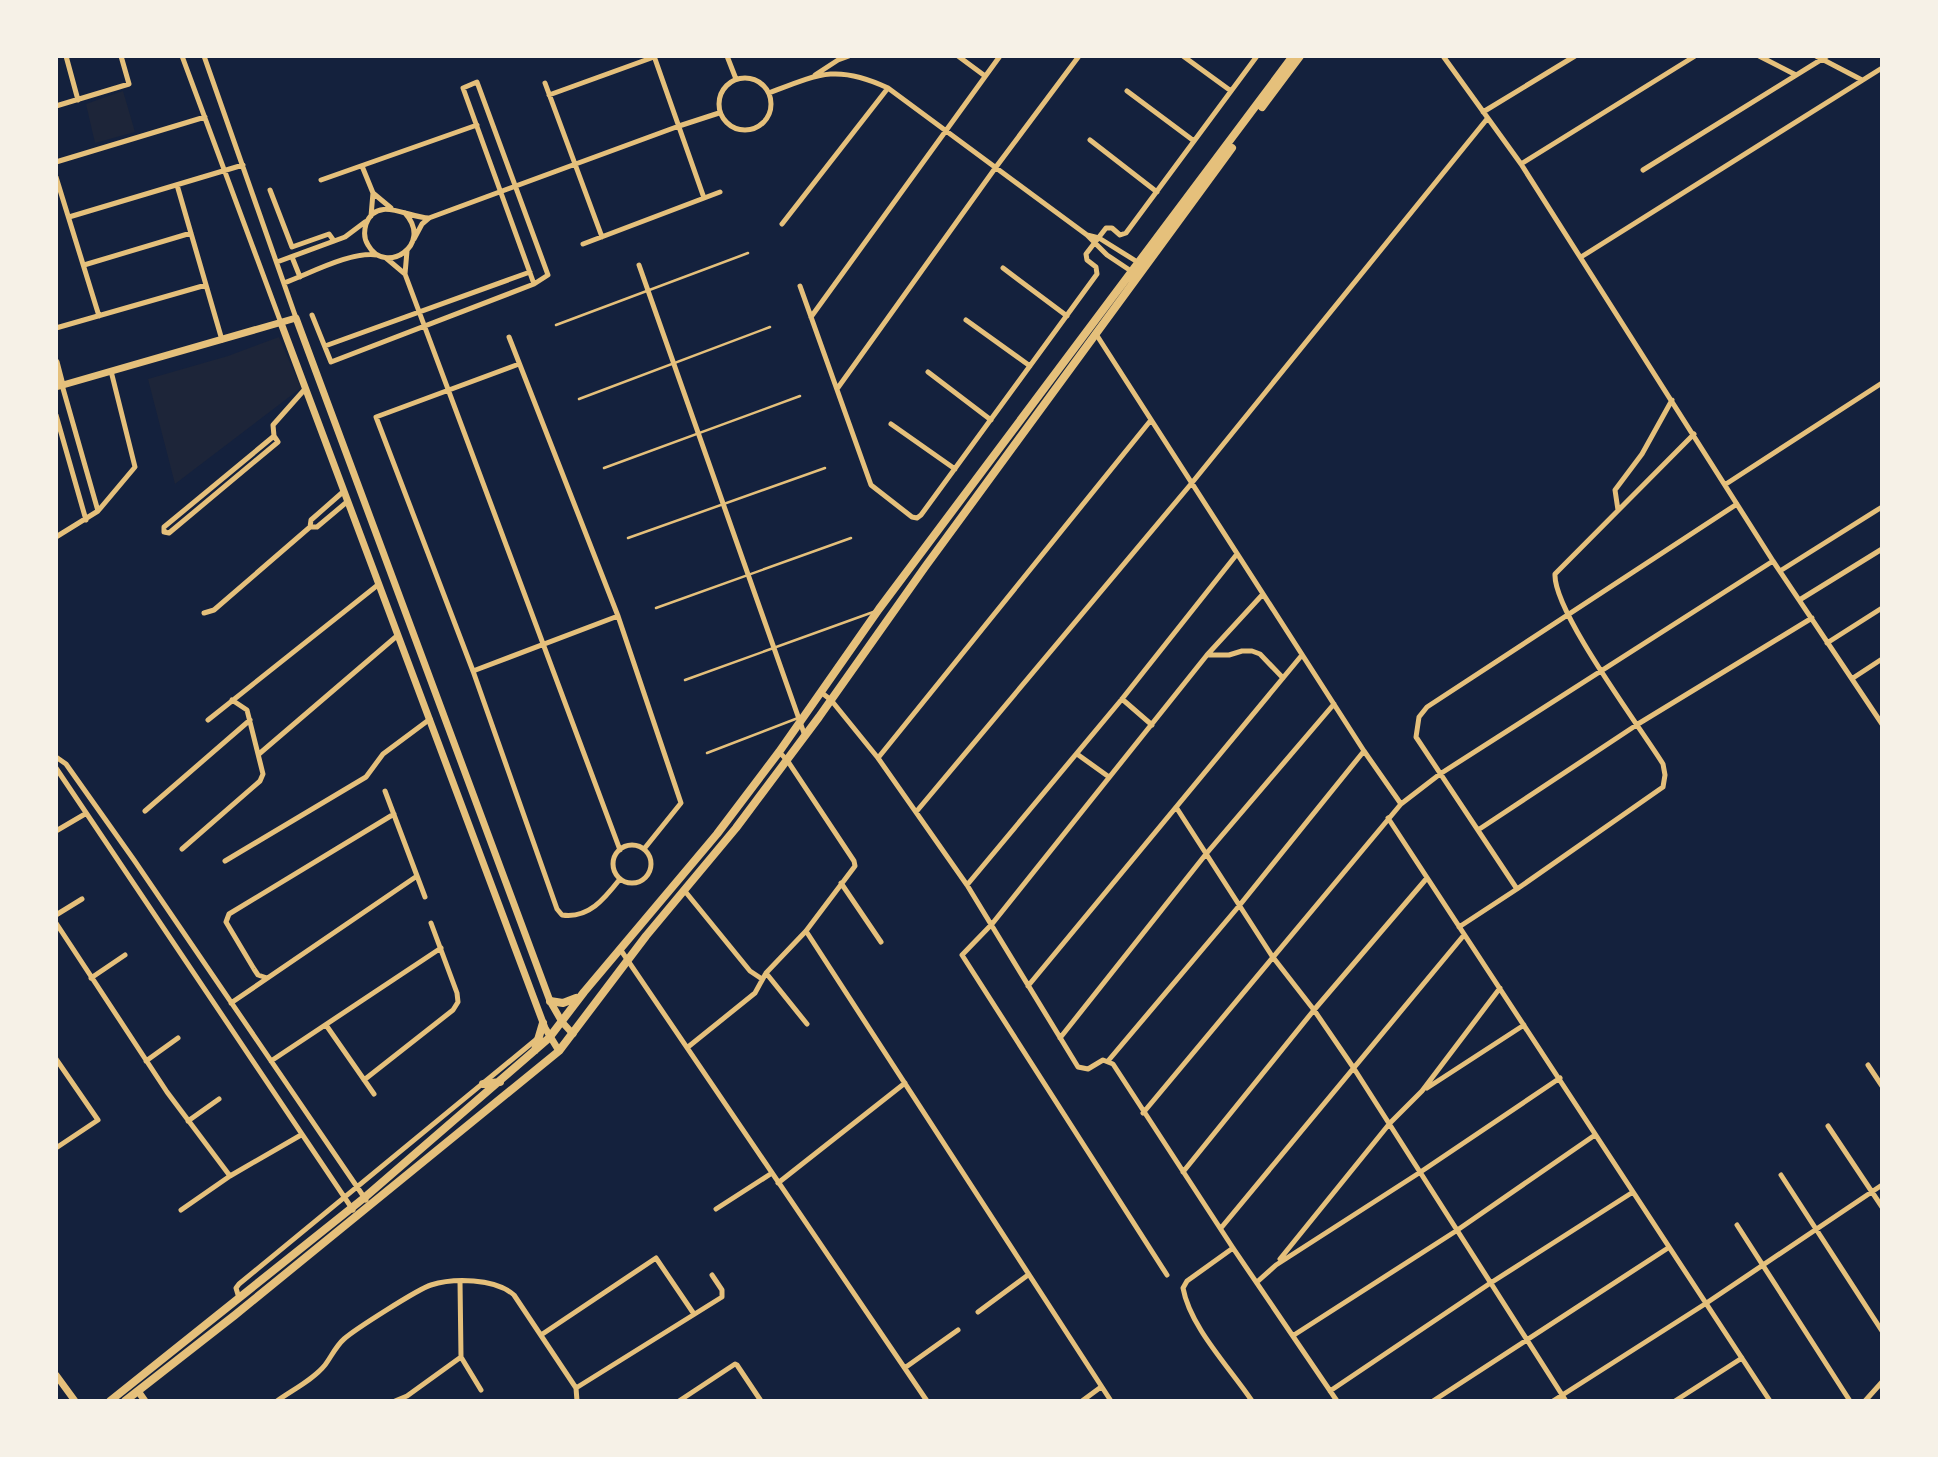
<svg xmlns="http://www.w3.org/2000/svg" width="1938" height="1457" viewBox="0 0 1938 1457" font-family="'DM Sans',sans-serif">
<rect width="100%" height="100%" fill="#14213d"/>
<!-- green -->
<path fill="#1d2539" d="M123,91l12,41 -40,11 -9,-39z
M279,337l22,51 -126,96 -27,-105 80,-23z"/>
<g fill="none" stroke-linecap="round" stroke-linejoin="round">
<!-- service -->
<path stroke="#e5c07b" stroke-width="2.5" d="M556,325l192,-72
M579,399l191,-72
M604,468l196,-72
M628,538l197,-70
M656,608l195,-70
M685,680l191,-69
M707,753l91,-35"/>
<!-- minor -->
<path stroke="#e5c07b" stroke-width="5" d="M66,56l12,44
M182,56l99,267
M204,56l92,262
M654,56l50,142
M727,56l9,23
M958,56l27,20
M1183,56l48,35
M1443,56l78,108 252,397 109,163
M1759,56l37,19
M1816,56l46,24
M815,75l23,-15 11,-4
M719 104a26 26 0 1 1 52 0a26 26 0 1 1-52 0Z
M545,83l57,154
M1127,91l67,50
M769,93c49,-19 68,-29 119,-5l199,147 20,20 27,18
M549,95l105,-38
M56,106l73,-22 -8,-28
M1483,112l92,-56
M1090,140l67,52
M56,162l149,-45
M1521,164l174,-108
M362,166l11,27 18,15
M1643,170l184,-114
M56,177l43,139
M321,180l156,-55
M177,185l45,155
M270,190l22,57 37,-13 5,7
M405,213c29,32 -20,63 -37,32 -4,-6 -4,-14 -2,-21 11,-29 42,-6 63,-6
M371,216l2,-23
M69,217l174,-52
M782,224l106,-136
M1087,235l12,3 40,25
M414,239l8,-15 7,-6 250,-92 40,-13
M583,244l137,-52
M407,251l-2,23 215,576
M292,257l8,20
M1581,257l301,-189
M386,258l19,16
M277,262l68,-25 20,-15
M84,265l107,-32
M639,265l166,471
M1003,268l64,48
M284,283c25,-9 67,-32 93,-28
M800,286l71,199 41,32 5,1 4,-3 176,-241 -1,-7 -9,-7 -1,-6 20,-26h6l8,7 6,-2 131,-177
M312,315l19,47 203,-78 14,-9 -71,-193 -14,6 71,196
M811,317l189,-261
M966,320l64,46
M56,328l150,-43
M1096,334l268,417 37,53
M509,337l109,279 63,187 -37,46
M325,346l205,-74
M519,364l-143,53 97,254 84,238 5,6c27,4 43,-17 58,-36
M928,372l63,48
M62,385l36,126
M837,389l159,-222 83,-111
M56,415l30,105
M891,424l64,45
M1726,484l156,-101
M1618,510l-3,-20 27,-36 30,-54
M310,527l1,-7 33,-29
M164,532l5,1 109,-91 -4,-6 -1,-11 32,-36
M164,532v-5l110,-91
M56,537l42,-26 37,-44 -24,-96
M1780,571l102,-64
M1801,599l81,-50
M204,613l10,-3 96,-83h7l31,-26
M1827,643l55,-35
M1207,655h22l13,-4h10l8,3 23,24
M473,671l145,-55
M1853,678l29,-19
M822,693l9,7 47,58 89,127 111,182 10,2 15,-9 10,4 120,184 104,153
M1122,699l30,26
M208,720l171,-136
M259,754l139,-119
M1077,754l32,23
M56,757l10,7 68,96 232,340
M878,758l273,-338
M56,768l297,442
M385,791l40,106
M1176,807l96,149 42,54 39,57 213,334
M145,811l105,-91
M916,812l275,-328 296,-365
M1388,818l382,583
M1478,830l160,-106 174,-106
M56,831l29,-17
M613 864a19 19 0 1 1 38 0a19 19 0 1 1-38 0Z
M182,849l78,-68 3,-7 -16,-64 -15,-10
M225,861l141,-84 17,-23 47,-35
M841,883l40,59
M967,885l155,-186 115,-145
M1517,889l-101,-152 3,-20 8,-10 310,-203
M684,890l66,81 12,8
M56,915l26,-16
M56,923l111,169 63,84
M1459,927l58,-38 146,-102 2,-12 -2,-11c-23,-37 -110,-153 -108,-190l139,-140
M806,931l305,470
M620,949l307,452
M766,973l41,51
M91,978l34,-23
M267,978l-9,-3 -4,-6 -28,-47 3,-8 165,-100
M1028,986l274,-331
M231,1003l186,-127
M326,1025l48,69
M1060,1038l146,-184 128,-150
M688,1047l67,-54 11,-20 40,-42 49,-65 -1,-5 -67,-101 -8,-8
M56,1059l42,61 -42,28
M146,1061l32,-23
M271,1061l170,-113
M1108,1061l131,-155 125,-155
M1868,1065l14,21
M364,1080l89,-70 5,-8 -1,-9 -26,-70
M1427,1088l97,-63
M1143,1113l258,-309 39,-30 333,-213
M188,1121l31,-22
M1828,1126l54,81
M1183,1172l131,-162 113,-132
M1781,1175l101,156
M778,1183l127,-100
M716,1209l56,-36
M181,1210l49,-34 71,-41
M1737,1225l113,176
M1221,1228l243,-293
M1233,1248l-46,33 -4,7c7,39 47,80 69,113
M1280,1259l110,-136 32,-32 78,-103
M1167,1275l-205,-320 30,-31 215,-269 56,-61
M1257,1282l19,-17 143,-92 141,-95
M239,1298l-3,-10 3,-4 299,-246
M978,1312l50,-37
M541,1335l115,-77 38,56
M1294,1335l162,-104 139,-96
M461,1357l20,33
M906,1367l52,-37
M576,1388l146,-91v-7l-10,-15
M1330,1391l159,-107 144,-92
M277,1401c15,-11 36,-21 48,-36 6,-8 11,-19 19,-26 10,-9 74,-50 87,-54 22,-7 64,-7 83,10l62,93 1,13
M395,1401l12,-5 54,-39 -1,-76
M679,1401l56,-37 2,1 24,36
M1082,1401l19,-14
M1433,1401l235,-153
M1553,1401l152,-97 177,-119
M1675,1401l67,-43
M1865,1401l17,-19"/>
<!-- tertiary -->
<path stroke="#e5c07b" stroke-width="7" d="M281,323l264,705 14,23
M56,362l6,23
M56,387l240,-69 254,683 12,21 11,12
M56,1375l19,26
M138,1391l7,10"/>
<!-- secondary -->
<path stroke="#e5c07b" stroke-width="8" d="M1262,107l38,-51
M550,1001l13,2 13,-5
M535,1050l8,-27
M483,1084l17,-2
M110,1401l254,-203 185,-160 35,-46 133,-158 62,-82 100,-143 414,-553
M125,1401l110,-86 324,-264 87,-115 90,-108 83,-111 106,-150 307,-419"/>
</g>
<!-- border -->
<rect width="1938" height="1457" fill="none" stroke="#f6f1e7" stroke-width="116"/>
</svg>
